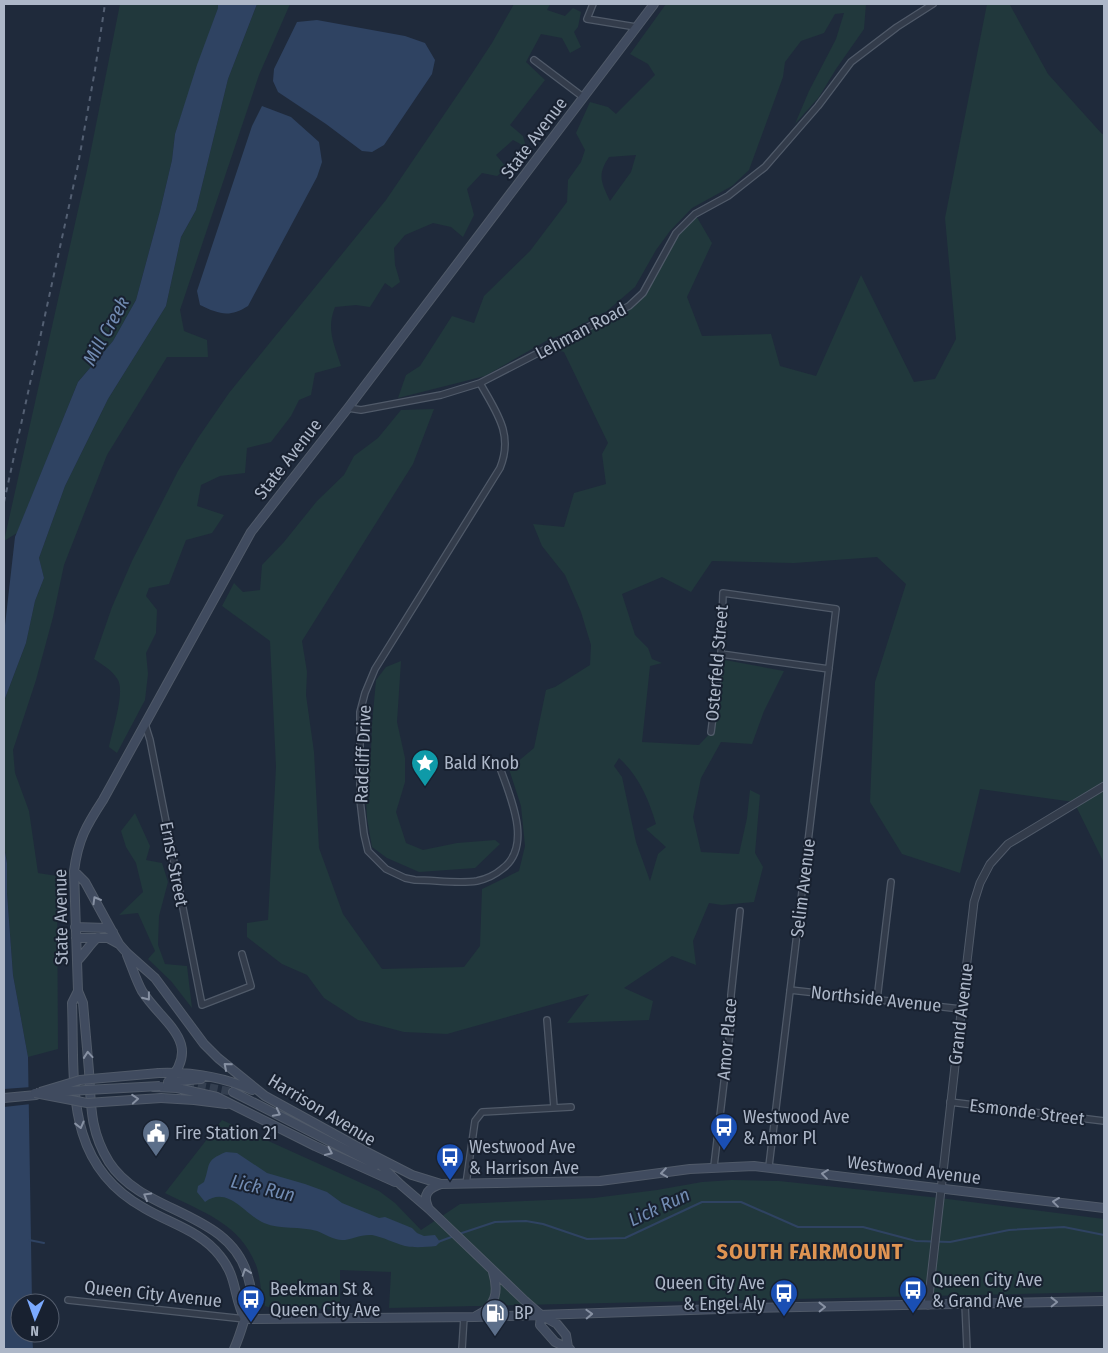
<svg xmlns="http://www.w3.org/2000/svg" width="1108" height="1353" viewBox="0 0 1108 1353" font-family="'Fira Sans Condensed',sans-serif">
<rect width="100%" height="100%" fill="#1f2a3b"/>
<!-- green -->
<path fill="#21383c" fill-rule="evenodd" d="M120,4h98v4l-43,126 -3,26 -12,51 -24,89 -23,41 -35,41 -61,151 -13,8 83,-371z
M257,4h33l-31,71 -79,235 4,21 23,9 1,17h-41l-60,98 -43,110 -11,52 -17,63 -23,70 2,23 14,38 9,62 19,3 1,173 -30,8 -15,-82 -6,-82v-30l-3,-16v-146l22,-58 9,-42 9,-23 -5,-20 26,-72 43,-87 58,-93 15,-69 15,-27 32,-131z
M514,4h36l-3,6 18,6 8,-8 8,4 -3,15 -4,5 7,15 -11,6 -8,-15 -21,-4 -15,28 19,18 -35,45 13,11 3,11 -13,-7 -17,15 11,13 -10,8 -15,-3 -15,16 7,26 -11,22 -12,-10 -18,-4 -28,12 -11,13 1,17 5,17 -8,6 -7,-5 -15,24 -14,-2 -21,2c-9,23 -1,36 6,59l-26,7 -4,22 -12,5 -8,16 -20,26 -24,6 -2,25 -25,3 -19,9 -4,21 27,9 -12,18 -26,7 -17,44 -20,4 -3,8 11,14 -1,23 -10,20 2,21 -3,26 -28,53 -8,-6c3,-16 16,-54 9,-67 -6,-10 -15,-15 -24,-21l18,-52 20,-46 46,-90 20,-33 31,-45 157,-193 85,-125 21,-32z
M666,4h200l-2,25 -28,40 -17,28 -24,27 14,-33 27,-52 8,-26 -9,1 -11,19 -23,8 -16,21 -2,15 -34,93 -17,16 -40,22 -22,23 -14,19 -21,37 -28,24 -41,22 -20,8 -61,35 -87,22 8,-23 14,-9 32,-50 22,7 10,-27 46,-45 37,-49 1,-22 13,-18 4,-12 -9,-17 14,-31 18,5 8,7 39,-39 -7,-11 -18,-10zM636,155l-5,17 -21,29c-9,-19 -13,-26 -1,-44z
M987,4l23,1 38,69 54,60h2v729l-30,-61 -94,-13 -20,84 -58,-19 -32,-52 5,-120 31,-98 -29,-27 -83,6 -82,-2 -21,31 -29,-15 -40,17 13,41 13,13 4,11 10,4 -12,3 -8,76 57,3 14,-15 12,-70 59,11 -20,40 -12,33 -31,-2 -20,36 -8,39 8,35 38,2 8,-36 3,-28 10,5 -5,58 8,14 -9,35 -32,3 -13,-2 -16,38 3,24 -24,-9 -48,32 29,13 -4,19 -82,3 22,-29 -142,40 -43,-2 -46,-12 -34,-22 -17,-23 -25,-11 -35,-27v-14l21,-3 8,-153 -6,-126 -48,-35 12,-23 9,9 17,-2 2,-25 22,-23 33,-41 27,-26 10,-19 24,-18 23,-28 33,-1 -21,55 -111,177 5,31 -1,23 8,57 5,96 24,66 39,55 82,-2 16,-21 2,-57 37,-18 6,-25 -4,-40 -12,-37 25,-21 12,-58 9,-3 35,-22 1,-20 -10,-33 -16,-37 -23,-29 -9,-22 31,3 10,-34 32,-9 -4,-30 6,-11 -44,-91 -15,-4 87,-48 40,-67 19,-19 17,29 -25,54 15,39 69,-2 9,32 36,10 45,-101 53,107 21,-3 21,-40 -11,-121zM619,758c20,18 30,42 37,66l-10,5 20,18 -8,7 -8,27 -14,-39 -14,-65 -8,-11z
M401,661l-4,61 8,36v24l-9,30 10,31 17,7 34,-7 38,-3 5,4 -25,24 -56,4 -32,-14 -15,-11 -5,-29 -2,-35 6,-32 1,-27 4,-44 10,-13z
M135,813l15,33 -4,14 16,3 6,19 -9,34 -1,29 7,19 22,2 5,42 -21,-27 -23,-22 7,-8 -17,-38 -19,2 24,-23 -7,-29 -10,-16 -5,-16z
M222,1120l157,71 16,12 26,27 39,-26 134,-6 63,-8 45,-8 30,-2 47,1 161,17 164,21v73l-715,16 2,-36 -51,-2v39l-69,-1 -6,-2c-5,-13 -4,-28 -9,-41 -16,-42 -54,-53 -91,-72z"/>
<!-- water -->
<path fill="#2f4362" d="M218,4h39l-29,75 -32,131 -15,27 -15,69 -58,93 -43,87 -26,72 5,20 -9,23 -9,42 -22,58v-67l11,-97 63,-155 35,-41 23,-41 24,-89 12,-51 3,-26 22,-69 21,-57z
M317,20l88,16 20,7 10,17 -3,14 -48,71 -12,7 -10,-1 -36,-27 -48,-32 -5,-11 1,-12 23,-47z
M262,106l29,11 28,25 3,20 -5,15 -69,129c-19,12 -29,8 -48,-1l-3,-14 55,-165z
M4,847l3,16v30l6,82 15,82 4,246h-12v30h12l1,16h-29z
M226,1152l11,1 30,20 38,11 22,8 15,11 37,15 6,-1 27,11 5,5 7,3 11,-1 5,7 -4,4c-10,1 -22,2 -31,0 -11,-3 -22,-9 -33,-11 -11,-1 -21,5 -30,5 -8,0 -17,-6 -25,-9 -17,-5 -36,-1 -53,-8 -20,-9 -36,-38 -59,-21l-8,-10 1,-6 6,-4c7,-18 0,-21 22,-30z"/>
<!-- pier -->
<path fill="#1f2a3b" d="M31,1087v17l-27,3v-18z"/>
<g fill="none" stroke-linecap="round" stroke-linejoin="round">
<!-- stream -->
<path stroke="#2f4362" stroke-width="2" d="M459,1234l36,-12 31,-1 17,3 44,15 38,-1 77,-36h39l57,25h65l53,14 34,1 59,-12 55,-3 40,8
M29,1240l15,3
M438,1242l16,-6"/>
<!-- secondary-tunnel -->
<path stroke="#343f50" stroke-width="8" stroke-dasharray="8 4" stroke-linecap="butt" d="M174,1085h23l36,7"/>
<!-- minor casing -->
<g stroke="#505a69" stroke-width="8">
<path id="minor" d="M593,4l-6,15 49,8
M534,60l49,37
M480,383c16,29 34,51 20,85l-125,201 -10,24 -5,19v88l4,34 4,17 18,18 19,9 10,2c20,0 42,4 62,1 9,-2 18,-6 25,-12 32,-23 7,-75 -3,-104
M348,408l13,2 80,-15 39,-12 149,-77 14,-13 33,-60 19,-19 33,-18 37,-29 53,-61 33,-44 46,-35 36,-23
M721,654l108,15
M145,724l5,16 52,265 49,-19 -9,-32
M711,732l10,-78 2,-61 113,16 -67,557
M790,990l171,19
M877,1000l14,-118
M547,1020l7,87
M950,1102l154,19
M714,1166l17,-143v-28l9,-84
M466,1184l9,-63 7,-9 89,-5
M68,1300l177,19
M965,1304l2,45
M462,1349l2,-32"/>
</g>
<!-- tertiary casing -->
<g stroke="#505a69" stroke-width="9">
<path id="tertiary" d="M928,1305l34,-301 12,-102 6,-19 10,-19 18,-20 96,-58"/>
</g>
<!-- secondary casing -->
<g stroke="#505a69" stroke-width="10">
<path id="secondary" d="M74,871l11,11 34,62 8,9 28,25 49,66 14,14 47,38 102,56 34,33 28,24 96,92 16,14 16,9 9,11 2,12
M75,927l31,1 7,4
M76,938h32l11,6
M127,955c5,12 9,25 15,36 20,32 62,51 26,91
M77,961c8,-8 13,-17 21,-24
M78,991l-6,12c3,80 -9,160 72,205 27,16 57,23 76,48 18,22 13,41 25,63
M159,1073c31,-1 64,4 93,17
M168,1082l33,-3
M154,1087l23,1 40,9 98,49 80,36
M233,1092l143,73
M4,1098l32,-3
M161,1098l33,2 32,4
M367,1152l45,23 29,9 159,-3 90,-12 64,-3 350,42
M428,1207c-6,-13 1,-19 13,-23
M541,1315l-1,10 15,17 15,7
M476,1316c20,-9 23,-24 17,-44
M245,1319l230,-2 276,-9 353,-7
M234,1349c4,-9 7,-18 10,-28 2,-5 5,-9 6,-14 2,-9 1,-21 -2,-30 -18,-67 -105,-62 -139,-115 -19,-31 -18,-56 -20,-91 -2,-23 -4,-46 -6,-68l-5,-12 -4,-120c4,-31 12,-45 29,-71l148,-268 97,-124 306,-404"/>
</g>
<!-- minor -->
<use href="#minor" stroke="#333c4b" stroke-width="5.5"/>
<!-- tertiary -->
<use href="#tertiary" stroke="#333c4b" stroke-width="7"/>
<!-- secondary -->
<use href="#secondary" stroke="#404b5f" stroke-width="8"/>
<!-- rail -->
<path stroke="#546073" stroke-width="2" stroke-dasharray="5 5" stroke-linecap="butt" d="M4,502l74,-337 17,-95 10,-66"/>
<!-- secondary-bridge casing -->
<g stroke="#505a69" stroke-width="10" stroke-linecap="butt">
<path id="secondary-bridge" d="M40,1092l40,-12 79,-7
M50,1092l110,-6
M35,1093l52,10 74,-5"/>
</g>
<!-- secondary-bridge -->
<use href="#secondary-bridge" stroke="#404b5f" stroke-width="8"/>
</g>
<!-- one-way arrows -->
<defs><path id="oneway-chevron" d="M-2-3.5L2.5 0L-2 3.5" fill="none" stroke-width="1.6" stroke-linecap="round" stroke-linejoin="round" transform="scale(1.25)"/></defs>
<g stroke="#8791a3">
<use href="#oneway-chevron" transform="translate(96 900) rotate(-120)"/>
<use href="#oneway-chevron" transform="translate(147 997) rotate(52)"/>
<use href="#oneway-chevron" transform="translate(88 1055) rotate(-95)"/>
<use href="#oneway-chevron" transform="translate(227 1066) rotate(-139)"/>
<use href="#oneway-chevron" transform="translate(135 1099) rotate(-4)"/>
<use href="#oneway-chevron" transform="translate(277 1113) rotate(27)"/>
<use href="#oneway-chevron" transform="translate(80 1125) rotate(76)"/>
<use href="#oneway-chevron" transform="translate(329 1152) rotate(25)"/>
<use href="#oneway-chevron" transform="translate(664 1173) rotate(172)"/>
<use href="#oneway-chevron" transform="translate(825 1174) rotate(-173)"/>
<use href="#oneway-chevron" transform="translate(147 1196) rotate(-150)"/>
<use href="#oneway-chevron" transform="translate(1056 1202) rotate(-173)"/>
<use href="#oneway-chevron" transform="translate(246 1272) rotate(-109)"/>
<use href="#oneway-chevron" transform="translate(1054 1302) rotate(-1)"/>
<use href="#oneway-chevron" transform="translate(822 1307) rotate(-1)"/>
<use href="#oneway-chevron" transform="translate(589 1314) rotate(-2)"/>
</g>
<!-- icons -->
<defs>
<g id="sight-pin" transform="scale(1.4375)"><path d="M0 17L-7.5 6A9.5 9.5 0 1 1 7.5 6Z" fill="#0f9aa8" stroke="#182130"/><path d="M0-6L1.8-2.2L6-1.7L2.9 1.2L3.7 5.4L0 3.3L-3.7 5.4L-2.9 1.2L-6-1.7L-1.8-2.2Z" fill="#fff"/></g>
<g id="bus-pin" transform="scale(1.4375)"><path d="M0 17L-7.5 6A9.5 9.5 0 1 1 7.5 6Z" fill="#1a4fb4" stroke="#182130"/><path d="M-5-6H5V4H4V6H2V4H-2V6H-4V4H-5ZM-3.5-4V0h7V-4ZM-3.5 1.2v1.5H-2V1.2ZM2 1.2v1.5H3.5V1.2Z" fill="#fff"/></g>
<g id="civic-pin" transform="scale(1.4375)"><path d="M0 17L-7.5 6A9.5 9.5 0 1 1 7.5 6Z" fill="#5c6f8a" stroke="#182130"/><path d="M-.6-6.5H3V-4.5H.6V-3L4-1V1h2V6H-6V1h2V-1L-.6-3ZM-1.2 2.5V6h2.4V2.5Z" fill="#fff"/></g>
<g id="fuel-pin" transform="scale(1.4375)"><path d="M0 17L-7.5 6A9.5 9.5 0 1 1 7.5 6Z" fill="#5c6f8a" stroke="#182130"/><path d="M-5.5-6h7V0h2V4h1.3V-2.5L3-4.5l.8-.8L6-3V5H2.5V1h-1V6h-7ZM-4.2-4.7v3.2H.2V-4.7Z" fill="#fff"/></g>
</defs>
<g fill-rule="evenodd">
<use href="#sight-pin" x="425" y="763"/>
<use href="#bus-pin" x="724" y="1127"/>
<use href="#civic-pin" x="156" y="1133"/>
<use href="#bus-pin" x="450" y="1157"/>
<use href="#bus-pin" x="913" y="1290"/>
<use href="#bus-pin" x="784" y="1293"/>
<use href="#bus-pin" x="251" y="1299"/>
<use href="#fuel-pin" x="495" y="1313"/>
</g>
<g text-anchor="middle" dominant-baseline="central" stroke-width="4" stroke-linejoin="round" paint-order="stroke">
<!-- street labels -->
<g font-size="18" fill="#adb7c8" stroke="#182130">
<text transform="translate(534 138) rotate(-53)">State Avenue</text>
<text transform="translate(581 331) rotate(-28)">Lehman Road</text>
<text transform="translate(288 459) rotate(-52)">State Avenue</text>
<text transform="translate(717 663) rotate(-85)">Osterfeld Street</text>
<text transform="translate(363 754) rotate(-88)">Radcliff Drive</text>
<text transform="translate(174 864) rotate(79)">Ernst Street</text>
<text transform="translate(803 888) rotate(-83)">Selim Avenue</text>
<text transform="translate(61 917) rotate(-91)">State Avenue</text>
<text transform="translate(876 999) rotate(6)">Northside Avenue</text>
<text transform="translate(961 1014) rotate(-83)">Grand Avenue</text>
<text transform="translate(727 1039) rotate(-85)">Amor Place</text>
<text transform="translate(322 1110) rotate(31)">Harrison Avenue</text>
<text transform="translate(1027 1112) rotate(7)">Esmonde Street</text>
<text transform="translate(914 1170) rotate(7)">Westwood Avenue</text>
<text transform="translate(153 1294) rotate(6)">Queen City Avenue</text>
</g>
<!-- poi labels -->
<g font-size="18" fill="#adb7c8" stroke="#182130" text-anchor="start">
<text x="444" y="763">Bald Knob</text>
<text x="743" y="1117">Westwood Ave<tspan x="743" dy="21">&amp; Amor Pl</tspan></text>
<text x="175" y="1133">Fire Station 21</text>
<text x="469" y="1147">Westwood Ave<tspan x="469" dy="21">&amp; Harrison Ave</tspan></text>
<text x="932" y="1280">Queen City Ave<tspan x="932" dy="21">&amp; Grand Ave</tspan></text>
<text x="765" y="1283" text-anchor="end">Queen City Ave<tspan x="765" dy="21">&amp; Engel Aly</tspan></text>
<text x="270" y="1289">Beekman St &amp;<tspan x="270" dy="21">Queen City Ave</tspan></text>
<text x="514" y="1313">BP</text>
</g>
<!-- water labels -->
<g font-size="19" font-style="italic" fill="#728cb3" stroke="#182130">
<text transform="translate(106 331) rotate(-61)">Mill Creek</text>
<text transform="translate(263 1188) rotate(13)">Lick Run</text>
<text transform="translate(659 1207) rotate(-25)">Lick Run</text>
</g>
<!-- district labels -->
<g font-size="22" font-weight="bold" letter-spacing="1" fill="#df9452" stroke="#182130">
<text x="810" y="1251">SOUTH FAIRMOUNT</text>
</g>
</g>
<!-- border -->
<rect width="1108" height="1353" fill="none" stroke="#adb7c8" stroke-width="10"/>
<!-- north arrow -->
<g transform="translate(35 1318) rotate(182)"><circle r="24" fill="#182130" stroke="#545d6d"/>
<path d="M0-4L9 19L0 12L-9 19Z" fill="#7baaff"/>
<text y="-8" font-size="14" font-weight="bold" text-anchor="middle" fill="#adb7c8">N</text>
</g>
</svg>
